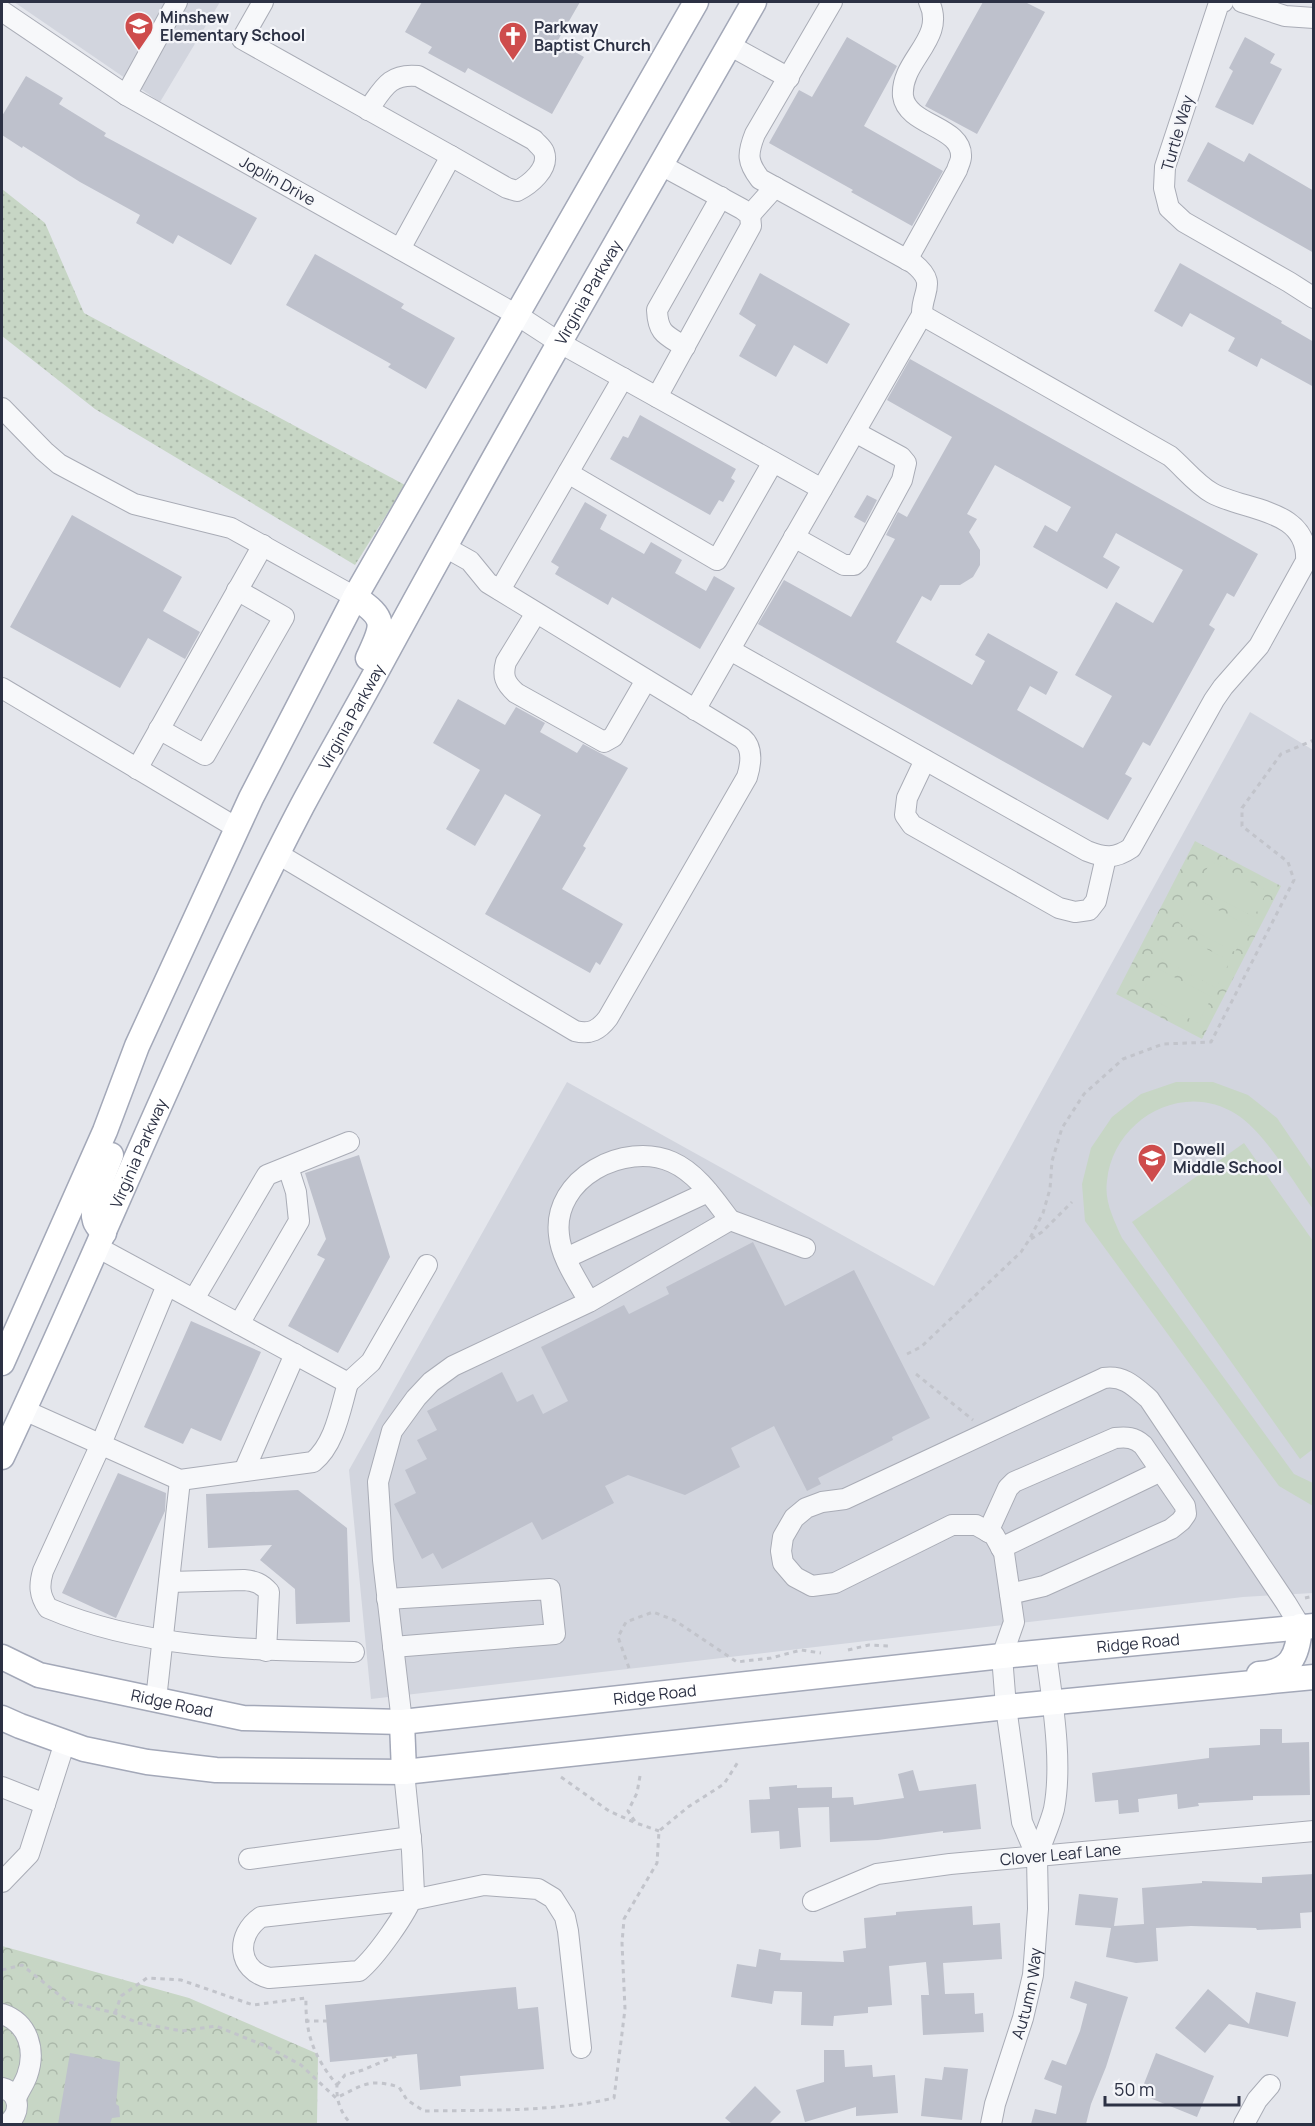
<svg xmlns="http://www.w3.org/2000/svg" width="1315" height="2126" viewBox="0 0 1315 2126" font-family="Manrope,sans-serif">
<defs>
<pattern id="grass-dots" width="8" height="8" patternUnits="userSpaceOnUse" patternTransform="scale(1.5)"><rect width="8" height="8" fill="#c7d6c5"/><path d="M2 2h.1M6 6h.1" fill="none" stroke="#abb8aa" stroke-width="1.8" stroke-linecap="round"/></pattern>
<pattern id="park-crowns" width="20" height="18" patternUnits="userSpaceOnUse" patternTransform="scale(1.5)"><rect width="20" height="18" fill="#c7d6c5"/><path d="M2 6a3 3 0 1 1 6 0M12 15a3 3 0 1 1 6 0" fill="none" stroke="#abb8aa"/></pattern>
</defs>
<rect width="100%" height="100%" fill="#e4e6ec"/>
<!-- built -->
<path fill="#d2d5de" d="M14,2h206l-60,100z
M1250,712l63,38v843l-70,4 -872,102 -22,-229 218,-388 367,204z"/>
<!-- grass -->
<path fill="url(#grass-dots)" d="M2,189l43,34 39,90 321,172 -50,80 -260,-156 -93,-73z"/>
<!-- park -->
<path fill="url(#park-crowns)" d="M1195,841l86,45 -79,153 -86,-45z
M2,1946l187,52 129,56 -1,70h-315z"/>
<!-- garden -->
<path fill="#c7d6c5" d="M1211,861l56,30 -13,26 -57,-30z
M1193,897l56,29 -14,26 -56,-29z
M1174,932l56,29 -14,27 -56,-30z
M1155,967l57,30 -14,26 -56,-29z
M1176,1082h37l35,13 29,23 36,53v38c-19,-26 -50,-79 -77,-95 -54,-34 -123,6 -129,67 -3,20 7,39 15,57l172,236 19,9v23l-34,-20 -194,-265 -3,-37 9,-36 21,-31 29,-23z
M1244,1143l69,98v208l-13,10 -168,-237z"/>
<!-- building -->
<path fill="#bec1cc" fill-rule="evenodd" d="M422,2h158l-23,40 27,15 -32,57 -84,-46 -3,5 -37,-20 4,-6 -27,-15z
M983,2h42l20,10 -68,122 -52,-28z
M847,37l50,29 -33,60 79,45 -31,55 -61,-34 2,-2 -84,-47 30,-53 13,7z
M1245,37l30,17 -5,9 12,6 -29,56 -38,-18 18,-36 -4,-3z
M26,76l37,22 -4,6 47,29 -2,3 153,82 -26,47 -53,-30 -5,9 -37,-21 4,-8 -60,-33 -57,-36 -1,2 -20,-13v-19z
M1208,142l36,20 5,-9 65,38v62l-127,-72z
M315,254l89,50 -3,4 54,30 -29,51 -38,-22 3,-3 -105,-59z
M1180,263l102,58 -1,2 33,19v45l-53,-29 -4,9 -29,-16 7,-13 -45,-25 -8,14 -28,-16z
M760,273l90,51 -23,40 -33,-19 -18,32 -37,-21 17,-31 -17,-11z
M910,359l348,195 -24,43 -7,-4 -18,32 6,4 -65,117 -7,-4 -18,32 7,4 -24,42 -350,-196 26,-44 67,37 44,-78 -9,-4 12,-23 9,5 45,-80 -65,-37zM995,465l76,42 -14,25 -12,-7 -12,22 74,42 13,-22 -17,-10 13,-24 67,37 -30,53 -37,-21 -41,73 37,21 -29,52 -66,-38 13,-24 16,9 12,-23 -70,-39 -13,22 10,6 -13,24 -76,-43 26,-46 9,5 9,-16h20l13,-8 7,-12v-15l-11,-18 8,-13 -10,-5z
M640,415l96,54 -5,9 4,3 -12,21 -4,-2 -9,15 -100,-56 13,-23 5,2z
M867,495l10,5 -12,23 -11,-6z
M585,502l22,13 -7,14 44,25 7,-12 31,18 -7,13 31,18 8,-15 21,12 -35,61 -88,-52 -4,8 -53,-31 4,-7 -8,-5z
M72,515l110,62 -19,34 37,21 -15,27 -37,-21 -28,50 -110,-61z
M458,699l47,26 11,-18 29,16 -5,9 37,21 6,-9 45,24 -45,78 3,2 -24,41 61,35 -23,41 -4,-3 -6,11 -105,-59 56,-99 -36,-21 -30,52 -29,-17 34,-59 -47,-27z
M359,1155l31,102 -52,96 -50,-27 37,-67 -8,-4 9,-16 -21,-66z
M753,1242l32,64 69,-36 76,148 -38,19 1,3 -75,38 3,6 -14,7 -33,-65 -43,22 9,19 -55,28 -57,-20 -23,11 9,17 -72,37 -10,-18 -90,47 -9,-16 -11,6 -28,-55 22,-11 -11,-23 22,-11 -10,-19 20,-10 -10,-19 75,-39 15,30 16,-8 10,20 25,-13 -27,-54 83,-42 5,9 40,-20 -3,-7z
M191,1321l70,31 -40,89 -30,-13 -8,16 -39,-17z
M118,1473l48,20 -1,18 -49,107 -54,-25z
M298,1490l49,38 3,94 -54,2 -1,-35 -35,-29 12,-15 -64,3 -2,-54z
M1260,1729h22v14l27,-1 1,53 -57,1v4l-55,3 1,3 -21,3 -1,-15 -39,5 1,13 -20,2 -1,-14 -23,2 -3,-29 117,-15v-10l51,-3z
M913,1770l6,21 57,-7 5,45 -38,4v-2l-65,9 -48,2 -1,-35 -31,1 3,39 -21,2 -1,-18 -28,2 -2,-33 21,-1 -1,-12 28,-2v3l35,-1v11l21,-1 1,8 50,-7 -6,-24z
M1314,1874v38l-14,1 1,15 -44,2 -1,-2 -65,-2 -35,2 2,33 -22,2 -30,-6 5,-29 -36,-3 4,-31 39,4 -4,28 30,-2 -2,-36 60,-5v-2l60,2v-6z
M972,1906l1,19 27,-2 2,36 -59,4 2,31 29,-1 1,21 8,-1 1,19 -61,3 -2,-40h8l-3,-33 -37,4 3,39 -24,2v6l-34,3 -1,10 -32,-1 1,-33 -28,-1 -2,13 -41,-7 6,-33 19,3 3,-18 22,4 -1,7 64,2 -1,-11 23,-3 -2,-30 32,-3v-3z
M1075,1981l53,16 -22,70 -15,37 -5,20h-55l4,-15 21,5 6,-28 -18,-7 8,-19 14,5 14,-34 7,-27 -17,-6z
M516,1987l2,22 20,-2 6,62 -84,7 1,10 -41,4 -3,-36 -87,8 -5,-57z
M1208,1989l41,35 7,-32 40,10 -8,35 -59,-13 -24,29 -30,-25z
M824,2050h20l1,17 27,-2 1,12 22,-2 3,38 -42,3v-9l-51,15 -9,-32 28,-8z
M70,2053l50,9 -4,42 3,2 1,11 -8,1 -2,6h-52z
M1156,2053l58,23 -17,41 -57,-23z
M944,2067l24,2 -6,51 -41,-4 4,-38 17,2z
M755,2086l26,26 -12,12h-37l-7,-6z"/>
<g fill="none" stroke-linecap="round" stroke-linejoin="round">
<!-- minor casing -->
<g stroke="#a9acb6" stroke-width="22">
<g id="minor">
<path d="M263,2l-21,37 209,117 -51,93"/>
<path d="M1223,2l-4,1 -54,164 -1,21 5,20 15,14 105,60 25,16"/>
<path d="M1242,2l43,14 29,2"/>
<path id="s1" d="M2,11l124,84 391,220 43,28 262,146"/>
<path d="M729,45l60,33"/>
<path d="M126,95l51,-93"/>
<path d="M368,110c15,-21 21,-37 50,-34l116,64c3,4 8,7 10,12 6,17 -15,33 -27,39l-10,-3 -56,-32"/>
<path d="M750,215l25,-28"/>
<path d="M907,260l50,-90c1,-4 4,-9 4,-13 2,-31 -54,-31 -58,-61 -3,-36 44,-57 26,-94"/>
<path d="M685,347c-19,-12 -27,-13 -28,-37l64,-113"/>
<path d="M657,397l94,-171 -1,-11 -8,-6 -81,-44"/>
<path d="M2,408l42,43 15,13 75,40 97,24 124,69"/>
<path d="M568,473l149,87 56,-98"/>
<path d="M794,537l50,28h10l4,-4 44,-81 4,-17 -5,-6 -46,-25"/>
<path d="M500,590l123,-212"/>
<path d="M536,613l-30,49c-4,14 -1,21 10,31l88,49 9,-5 33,-57"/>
<path d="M730,650l357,201c18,7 28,8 44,-3l83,-148 9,-13 36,-41 47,-85c3,-53 -62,-50 -94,-68 -16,-9 -28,-25 -42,-37l-248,-141"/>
<path d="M2,688l235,140"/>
<path d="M695,710l227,-395c-1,-24 17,-31 -9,-52l-153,-84c-13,-17 -13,-25 -5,-45l77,-132"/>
<path d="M159,729l46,26 79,-138 -47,-27"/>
<path d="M925,760l-18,38 -2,17 7,10 147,83 16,4 14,-2 7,-9 10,-44"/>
<path d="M137,769l126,-224"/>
<path d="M278,854l297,177c15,4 24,-1 33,-13l139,-241c4,-13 7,-29 -5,-39l-254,-155 -18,-22 -25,-14"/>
<path d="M730,1220l75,28"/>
<path d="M566,1258l142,-66"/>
<path d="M167,1285l-66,159 -58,127c-4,14 -4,24 5,37 95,41 204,42 306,44"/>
<path d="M194,1299l73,-124 82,-33"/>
<path d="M239,1324l60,-103 -3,-29 -8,-25"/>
<path d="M348,1383l23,-21 56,-97"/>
<path d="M24,1410l156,70 133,-18c22,-18 27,-52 35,-79l-251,-136"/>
<path d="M244,1471l51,-117"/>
<path d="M988,1532l20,-44 6,-6 101,-44c12,-1 19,-1 28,7l42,61 1,8 -5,7 -10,8 -127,57 -34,8"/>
<path d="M1001,1548l160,-77"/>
<path d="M169,1582l75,-2c11,1 17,3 25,12l-3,59"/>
<path d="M387,1599l163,-10 5,45 -162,13"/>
<path d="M156,1700l24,-220"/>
<path d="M402,1722l-19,-162 -5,-78 14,-51 24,-33 15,-16 22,-16 136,-64 141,-82c-16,-21 -33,-47 -58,-58 -47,-21 -120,16 -113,73 2,23 19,46 30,67"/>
<path d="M404,1772l8,79 2,42c-7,20 -38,64 -55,78l-90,7c-32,-8 -34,-43 -8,-61l151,-17 72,-15 54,4 15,9 12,19 3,14 13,117"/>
<path d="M2,1787l43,17"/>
<path d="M1037,1857c5,-16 13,-32 17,-48 9,-47 -2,-110 -8,-157"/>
<path d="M249,1859l162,-22"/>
<path d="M2,1882l27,-28 36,-112"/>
<path id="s2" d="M813,1901l64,-27 73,-10 364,-33"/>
<path d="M2,2014c27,9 34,37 25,62 -3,8 -8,15 -11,22"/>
<path d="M2,2088c19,5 19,26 5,36"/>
<path id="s3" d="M991,2124l4,-20 28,-86 10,-43 5,-66 -1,-52 -15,-35 -16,-115 -4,-51 12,-34 -10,-69 -10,-18 -18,-10h-24l-117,58 -23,3 -17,-9 -12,-14 -2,-12 2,-14 11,-19 12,-10 16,-6 23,-3 259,-121c20,-3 31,9 45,21l137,204 14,23"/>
<path d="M1244,2124l13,-24 13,-15"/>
</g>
</g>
<!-- major casing -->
<g stroke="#a3a8b8" stroke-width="27">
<g id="major">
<path d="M355,597c32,22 29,27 13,61"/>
<path d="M104,1233c-3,-3 -8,-8 -9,-12 -6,-18 10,-49 16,-66"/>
<path d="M2,1363l103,-232 32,-85 114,-248 104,-201 341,-595"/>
<path id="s4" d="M2,1457c102,-216 189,-439 300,-651 23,-43 48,-86 72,-130 123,-227 252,-450 380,-674"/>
<path id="s5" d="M2,1657l37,18 204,43 159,4 600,-66 312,-30"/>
<path d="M1259,1674c32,-2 39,-18 41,-48"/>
<path d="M2,1718l18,8 64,23 63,13 69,8 188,2 602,-65 308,-30"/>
<path d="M402,1722l2,50"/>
</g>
</g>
<!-- path -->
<path stroke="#c2c4cb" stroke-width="3" stroke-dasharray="4.5 4.5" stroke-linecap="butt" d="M1031,1239l11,-7 30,-30
M907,1354l14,-7 100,-95 8,-12 14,-27 7,-24 2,-28 10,-33 22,-34 39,-35 40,-15 48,-2 83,-162 -6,-18 -46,-36v-18l39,-54 33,-14
M916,1374l57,46
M1305,1598l9,-2
M848,1650l21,-5 20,1
M629,1668l-11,-31 8,-15 27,-10 21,8 63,42 34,-4 30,-8 20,3
M640,1776l-3,17 -9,18 8,12 23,8
M561,1777l48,34 27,12
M2,1970l20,-5 46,37 47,11 23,10 44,8 34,-5 52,21 33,18 35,33c28,-13 32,-20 63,-11l8,13 17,11c63,-1 129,1 190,-13l11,-89 -3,-66 2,-24 33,-56 2,-32 29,-24 36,-23 14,-22
M115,2013l6,-17 26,-18 34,2 72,25 53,-7c-1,36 8,59 31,87 -1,16 4,28 14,39
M305,2021h22
M337,2085l8,-10 18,-5 33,-14"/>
<!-- minor -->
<use href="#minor" stroke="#f7f8fa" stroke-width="20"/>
<!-- major -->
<use href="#major" stroke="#fff" stroke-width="24"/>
</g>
<!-- icons -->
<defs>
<g id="school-pin" transform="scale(1.5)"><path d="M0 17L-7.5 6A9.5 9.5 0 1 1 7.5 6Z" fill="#ce4c4c" stroke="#f4f5f9"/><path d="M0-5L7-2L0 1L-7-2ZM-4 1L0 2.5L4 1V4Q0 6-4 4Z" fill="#fff"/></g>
<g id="church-pin" transform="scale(1.5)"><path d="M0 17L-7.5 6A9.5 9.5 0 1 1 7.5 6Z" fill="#ce4c4c" stroke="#f4f5f9"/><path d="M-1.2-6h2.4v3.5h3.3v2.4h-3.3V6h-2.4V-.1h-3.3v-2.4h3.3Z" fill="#fff"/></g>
</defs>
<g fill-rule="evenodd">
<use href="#school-pin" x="139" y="26"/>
<use href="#church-pin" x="513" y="36"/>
<use href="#school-pin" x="1152" y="1158"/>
</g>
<g text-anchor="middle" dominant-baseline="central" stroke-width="4.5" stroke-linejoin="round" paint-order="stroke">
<!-- poi labels -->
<g font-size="16" font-weight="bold" fill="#2c3144" stroke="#f4f5f9" text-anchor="start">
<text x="160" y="17">Minshew<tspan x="160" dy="18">Elementary School</tspan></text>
<text x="534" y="27">Parkway<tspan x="534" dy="18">Baptist Church</tspan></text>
<text x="1173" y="1149">Dowell<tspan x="1173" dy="18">Middle School</tspan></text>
</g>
<!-- street labels -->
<g font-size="16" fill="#2c3144" stroke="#f4f5f9">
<text transform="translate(1177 133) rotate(-74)">Turtle Way</text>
<text stroke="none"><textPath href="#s1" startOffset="324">Joplin Drive</textPath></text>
<text stroke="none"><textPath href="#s4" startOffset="1305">Virginia Parkway</textPath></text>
<text stroke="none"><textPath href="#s4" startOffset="819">Virginia Parkway</textPath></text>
<text stroke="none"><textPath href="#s4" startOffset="333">Virginia Parkway</textPath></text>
<text stroke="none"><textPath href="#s5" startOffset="1149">Ridge Road</textPath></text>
<text stroke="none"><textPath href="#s5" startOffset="663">Ridge Road</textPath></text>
<text stroke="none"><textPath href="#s5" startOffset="177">Ridge Road</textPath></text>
<text stroke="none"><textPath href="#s2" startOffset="254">Clover Leaf Lane</textPath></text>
<text stroke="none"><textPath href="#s3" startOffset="136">Autumn Way</textPath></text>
</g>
</g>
<!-- border -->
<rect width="1315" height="2126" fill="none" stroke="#2c3144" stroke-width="6"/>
<!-- scale -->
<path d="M1105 2096v9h134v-9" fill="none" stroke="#2c3144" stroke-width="3"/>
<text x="1114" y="2096" font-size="18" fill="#2c3144" stroke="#f4f5f9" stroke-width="4.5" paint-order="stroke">50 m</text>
</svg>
